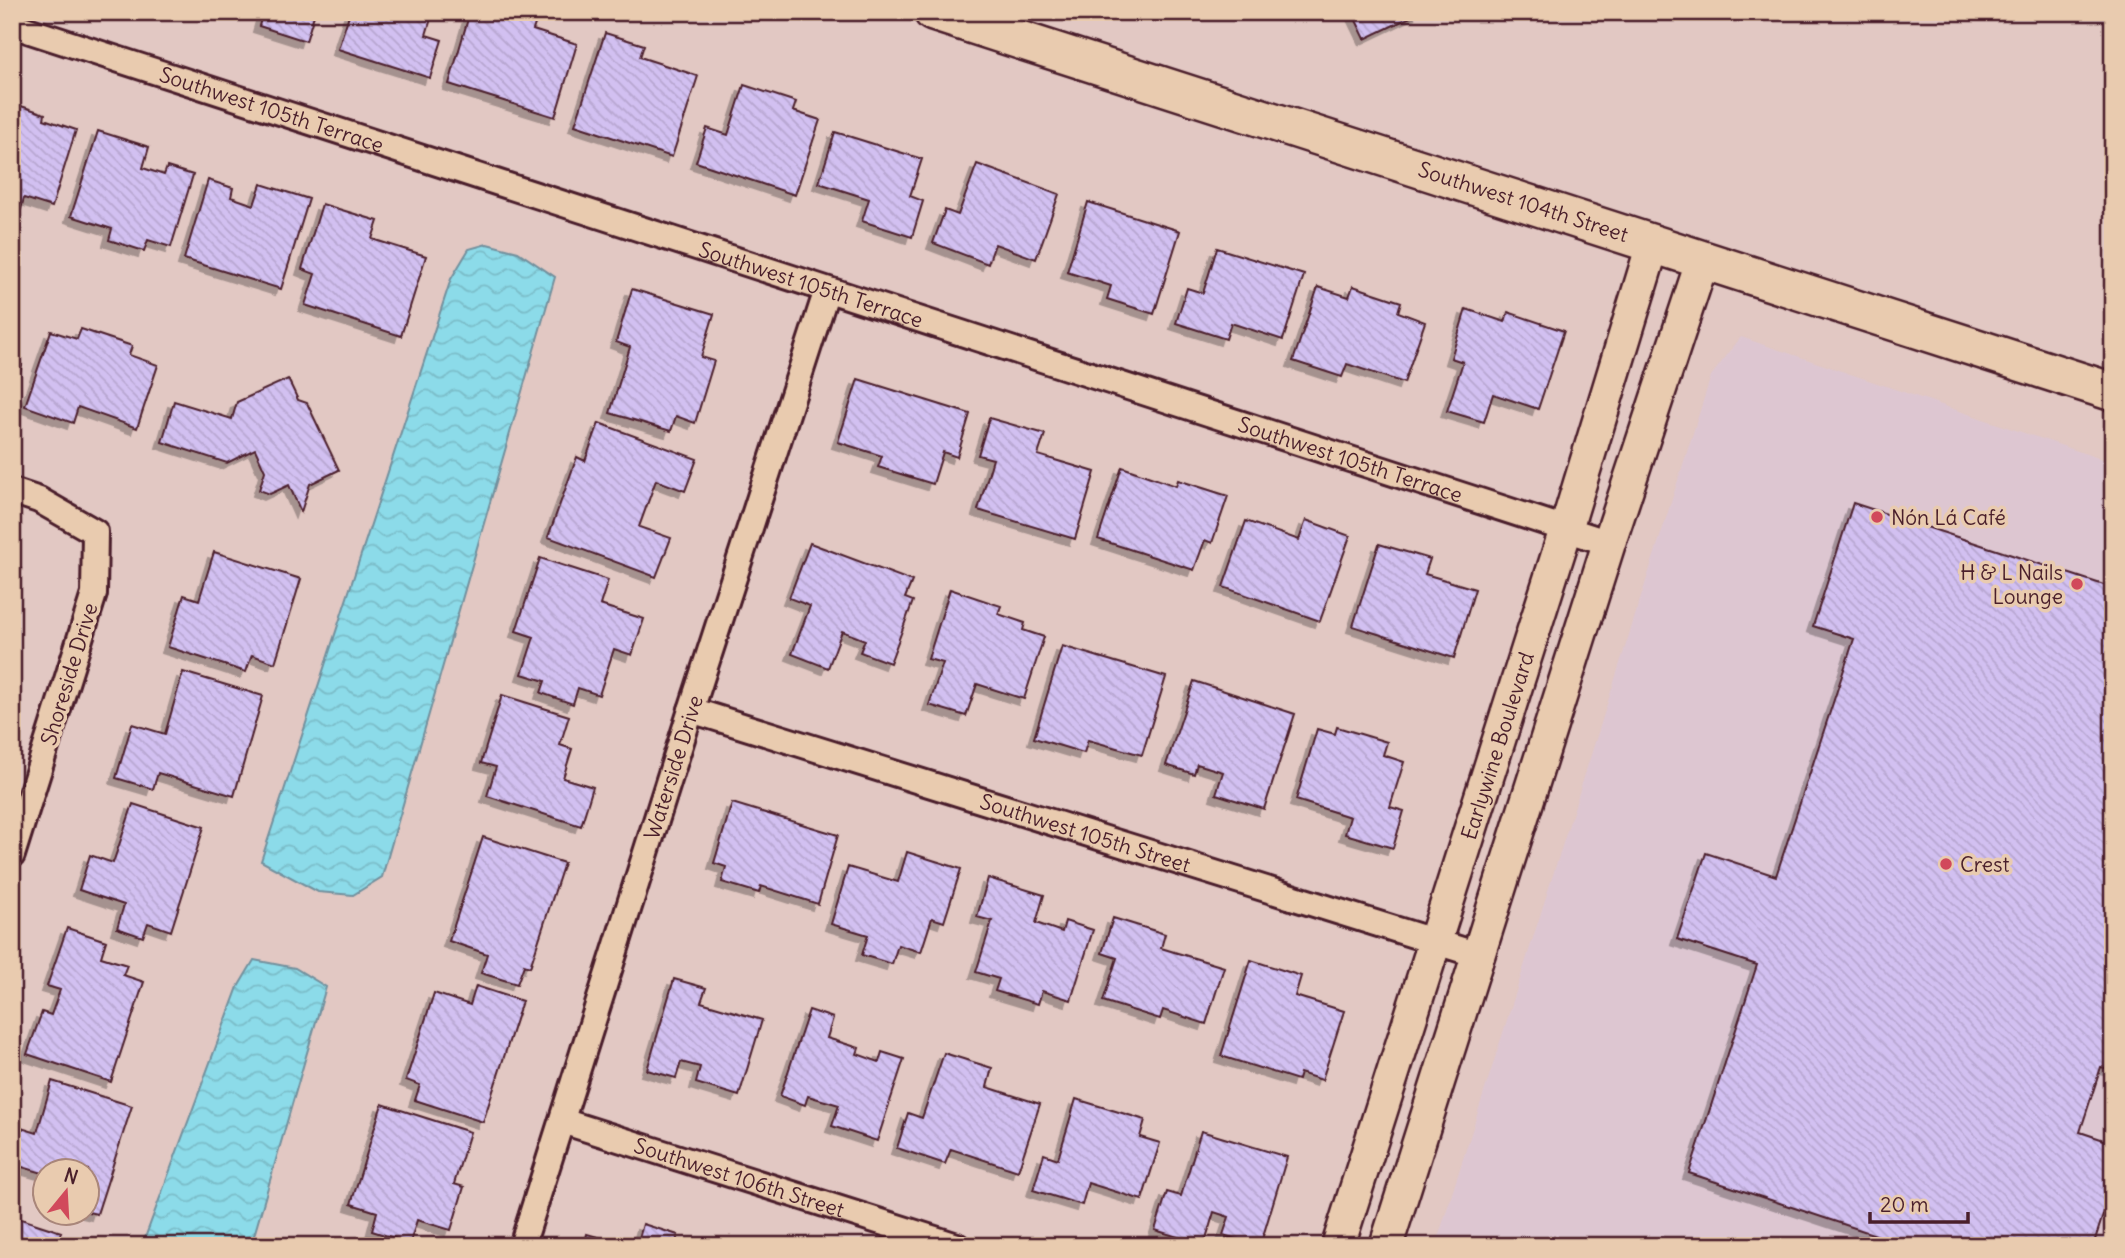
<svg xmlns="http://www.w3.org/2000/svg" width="2125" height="1258" viewBox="0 0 2125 1258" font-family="Delius,sans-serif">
<defs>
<pattern id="water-waves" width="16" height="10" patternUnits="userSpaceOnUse" patternTransform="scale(1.75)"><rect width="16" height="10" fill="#8cdbe9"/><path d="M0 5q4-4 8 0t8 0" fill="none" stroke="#7abcc8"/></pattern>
<pattern id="building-back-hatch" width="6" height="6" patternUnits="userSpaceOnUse" patternTransform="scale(1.75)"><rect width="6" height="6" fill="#d2c0f1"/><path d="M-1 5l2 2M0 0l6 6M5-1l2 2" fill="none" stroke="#b6a5cf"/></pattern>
<filter id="shadow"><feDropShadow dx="-6" dy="6" stdDeviation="0" flood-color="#0004"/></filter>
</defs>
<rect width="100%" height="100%" fill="#e2c8c3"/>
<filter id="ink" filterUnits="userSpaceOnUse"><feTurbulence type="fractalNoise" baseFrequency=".0143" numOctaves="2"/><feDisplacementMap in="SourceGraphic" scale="14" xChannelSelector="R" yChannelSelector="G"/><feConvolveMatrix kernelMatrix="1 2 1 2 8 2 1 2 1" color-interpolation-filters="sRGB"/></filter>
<g filter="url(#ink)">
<!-- built -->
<path fill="#ddc6d1" d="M1741,337l372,126v783h-660l-16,-5 274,-865z"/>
<!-- water -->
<path fill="url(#water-waves)" stroke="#72909d" stroke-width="2" d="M487,244l31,8 37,25 -173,600 -29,18 -35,-3 -57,-31 190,-582 18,-30z
M254,960l41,8 31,19 -75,259h-109l96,-259z"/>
<!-- building -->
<path fill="url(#building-back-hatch)" stroke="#4a1f2b" stroke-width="2" filter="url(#shadow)" d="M263,12h52l-9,29 -47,-15z
M350,12h83l-7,23 16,5 -12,38 -92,-29z
M470,12h9l21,7 2,-7h16l19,6 -4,12 44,14 -22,73 -106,-33z
M1352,12h69l-56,27z
M605,33l39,12 -4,12 58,19 -26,81 -97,-32z
M744,85l52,17 -3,9 27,9 -25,75 -99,-33 11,-34 21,7z
M12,103l33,11 -1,5 32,11 -24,77 -28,-9 -3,11 -9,-3z
M98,131l51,16 -6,21 21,7 3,-8 26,8 -22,72 -23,-7 -4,11 -35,-11 3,-11 -41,-13z
M835,132l87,27 -12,37 13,5 -11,36 -50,-16 7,-22 -50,-16z
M977,164l82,30 -23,65 -41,-15 -7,20 -55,-21 12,-33 13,5z
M208,180l25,8 -2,9 23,8 7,-21 48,15 -28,90 -97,-30z
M1088,202l92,29 -26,83 -47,-15 4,-13 -44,-14z
M322,204l56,17 -6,18 54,17 -25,80 -96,-31 10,-31 -13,-5z
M1217,248l87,27 -21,65 -52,-17 -5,16 -50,-16 11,-35 16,5z
M1353,286l48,16 -3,10 27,10 -21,61 -57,-19 -5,13 -49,-16 25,-74 31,10z
M632,289l82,25 -13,43 13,4 -19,62 -19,-7 -5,15 -61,-18 20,-66 -14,-5z
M1466,309l39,13 3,-10 56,19 -26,78 -45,-15 -9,28 -37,-11 16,-49 -12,-4z
M81,329l51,17 -3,9 29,10 -21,63 -59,-21 -5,16 -48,-17 26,-75 26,8z
M12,362l10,3 -10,32z
M288,379l10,21 9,3 32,67 -29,14 -9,28 -12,-27 -19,9 -11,-4 6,-19 -10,-22 -28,14 -65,-21 12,-41 58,18 5,-17z
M858,379l112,35 -13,43 -14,-5 -10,32 -55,-17 4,-11 -44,-14z
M989,418l56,16 -7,21 57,17 -20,67 -97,-29 15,-51 -15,-4z
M599,423l98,36 -12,32 -29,-11 -17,47 32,11 -15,39 -108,-40 29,-80 8,4z
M1122,467l54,19 2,-6 50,16 -16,47 -7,-3 -11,30 -96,-31z
M1853,503l260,85v482l-12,-3 -21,65 33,11v41l-20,62h-184l-220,-73 68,-208 -80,-26 29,-86 70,23 78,-237 -41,-13z
M1306,520l44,16 -30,85 -97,-34 23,-66 53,19z
M810,543l102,38 -7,17 8,3 -23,62 -30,-11 5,-12 -23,-9 -14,37 -36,-14 18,-48 -21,-8z
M1379,544l51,15 -5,15 50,15 -21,69 -101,-32z
M214,552l87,27 -26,84 -23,-8 -6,17 -78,-25 16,-52 15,5z
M540,558l68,22 -8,25 44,14 -12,36 -18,-6 -15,46 -21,-7 -5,16 -32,-11 4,-12 -23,-7 12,-37 -18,-6z
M12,566l9,3 -9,27z
M950,589l51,17 -3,8 27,9 -2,7 21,7 -20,62 -47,-15 -11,32 -37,-11 14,-42 -15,-4z
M1062,646l104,31 -24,78 -54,-15 -4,13 -50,-15z
M183,672l80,24 -29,100 -76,-23 -5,16 -37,-11 16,-54 33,10z
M1194,681l101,33 -31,95 -48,-15 7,-22 -26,-8 -3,10 -28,-9z
M502,695l67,21 -9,29 12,4 -9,29 30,9 -12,39 -94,-30 9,-29 -15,-4z
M1337,727l50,15 -4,13 21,7 -14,45 14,4 -11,37 -48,-14 5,-17 -54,-17 21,-71 18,5z
M732,803l106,32 -20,69 -57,-18 -2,7 -37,-11 4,-15 -12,-4z
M133,804l71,23 -33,104 -23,-8 -5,14 -26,-9 7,-23 -45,-15 11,-35 23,8z
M483,837l81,26 -34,104 -6,-2 -7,19 -36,-11 6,-19 -38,-13z
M907,852l54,17 -17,53 -12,-4 -11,34 -23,-7 -6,19 -30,-9 6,-20 -37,-11 17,-57 50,15z
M988,878l56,17 -8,28 26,9 3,-11 28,9 -22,70 -29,-9 -4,13 -43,-13 4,-12 -23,-7 16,-51 -15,-4z
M1113,918l52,16 -4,14 63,19 -18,57 -43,-14 -3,9 -57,-18 14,-43 -15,-5z
M67,928l39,13 -5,16 26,8 -4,10 21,7 -33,100 -84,-28 15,-42 9,3 9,-25 -13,-4z
M1251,960l50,16 -6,20 49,15 -22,69 -22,-7 -2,7 -77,-24z
M674,979l32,9 -5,14 61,18 -23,76 -43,-13 4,-16 -19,-5 -5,16 -29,-8z
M476,986l46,15 -39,121 -68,-22 5,-15 -14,-5 28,-87 36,12z
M809,1010l24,8 -6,20 32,10 -2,6 22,8 3,-10 22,7 -27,82 -45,-15 7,-21 -31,-9 -3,9 -25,-9z
M944,1053l48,15 -5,19 53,17 -22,67 -67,-22 -6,15 -48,-16 11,-35 14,5z
M52,1081l80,25 -35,108 -9,-2v-42h-42v4l-34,-10v-39l25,8z
M1076,1099l69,21 -5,17 20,6 -18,57 -54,-17 -6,22 -49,-15 11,-36 14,5z
M382,1104l88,28 -16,52 10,3 -13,43 -34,-10 -7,23 -38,-12 5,-19 -26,-8z
M1201,1131l86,26 -27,89 -37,-11 6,-18 -15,-5 -10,33 -49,-15 12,-38 14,4z
M12,1216l49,16 -5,14h-44z
M643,1224l35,11 -3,11h-38z
M587,1234l42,12h-45z"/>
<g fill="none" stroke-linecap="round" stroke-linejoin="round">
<!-- minor casing -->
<g stroke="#4a1f2b" stroke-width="30">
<g id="minor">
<path id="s1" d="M12,25l1597,518"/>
<path d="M12,491l27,9 56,32 -1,62 -82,261"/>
<path id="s2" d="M691,710l787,245"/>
<path id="s3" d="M562,1121l395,125"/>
<path id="s4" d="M522,1246l169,-536 136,-420"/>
</g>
</g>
<!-- tertiary casing -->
<g stroke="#4a1f2b" stroke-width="37">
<g id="tertiary">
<path id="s5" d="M1338,1246l228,-717 87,-285"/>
<path d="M1386,1246l223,-703 94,-284"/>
</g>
</g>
<!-- secondary casing -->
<g stroke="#4a1f2b" stroke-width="42">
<g id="secondary">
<path id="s6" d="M933,12c393,127 787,251 1180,380"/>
</g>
</g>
<!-- minor -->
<use href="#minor" stroke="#e9cbaf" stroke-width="24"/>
<!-- tertiary -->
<use href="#tertiary" stroke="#e9cbaf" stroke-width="32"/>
<!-- secondary -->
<use href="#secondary" stroke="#e9cbaf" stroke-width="37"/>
</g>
</g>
<!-- markers -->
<g fill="#d1495b" stroke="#e9cbaf" stroke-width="2.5">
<circle cx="1877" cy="517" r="7"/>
<circle cx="2077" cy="584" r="7"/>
<circle cx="1946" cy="864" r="7"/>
</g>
<g text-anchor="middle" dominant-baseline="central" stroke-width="7" stroke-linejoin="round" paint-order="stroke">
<!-- street labels -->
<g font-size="21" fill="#4a1f2b" stroke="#e9cbaf">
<text stroke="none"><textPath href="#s1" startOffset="273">Southwest 105th Terrace</textPath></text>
<text stroke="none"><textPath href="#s6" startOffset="620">Southwest 104th Street</textPath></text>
<text stroke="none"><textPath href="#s1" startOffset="840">Southwest 105th Terrace</textPath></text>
<text stroke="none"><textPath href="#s1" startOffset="1407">Southwest 105th Terrace</textPath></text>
<text transform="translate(69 674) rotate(-73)">Shoreside Drive</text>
<text stroke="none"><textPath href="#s5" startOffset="525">Earlywine Boulevard</textPath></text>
<text stroke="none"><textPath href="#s4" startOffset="502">Waterside Drive</textPath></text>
<text stroke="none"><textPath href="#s2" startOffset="413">Southwest 105th Street</textPath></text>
<text stroke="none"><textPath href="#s3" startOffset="186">Southwest 106th Street</textPath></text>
</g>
<!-- poi labels -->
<g font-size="21" fill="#4a1f2b" stroke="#e9cbaf" text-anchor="start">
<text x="1891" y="517">Nón Lá Café</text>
<text x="2063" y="572" text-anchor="end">H &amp; L Nails<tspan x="2063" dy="24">Lounge</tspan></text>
<text x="1960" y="864">Crest</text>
</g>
</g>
<!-- margin -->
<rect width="2125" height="1258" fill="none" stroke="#e9cbaf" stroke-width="42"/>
<rect x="21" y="21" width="2083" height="1216" fill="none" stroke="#4a1f2b" stroke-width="2.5" filter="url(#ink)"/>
<!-- north arrow -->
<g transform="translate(66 1192) rotate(18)"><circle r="33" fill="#e9cbaf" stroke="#a9867a" stroke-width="2"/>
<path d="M0-5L12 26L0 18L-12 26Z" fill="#d1495b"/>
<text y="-10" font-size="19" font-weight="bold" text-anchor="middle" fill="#4a1f2b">N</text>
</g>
<!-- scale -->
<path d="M1870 1212v10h98v-10" fill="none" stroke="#4a1f2b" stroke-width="3.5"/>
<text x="1880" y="1212" font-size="21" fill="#4a1f2b" stroke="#e9cbaf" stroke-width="5" paint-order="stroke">20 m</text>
</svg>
